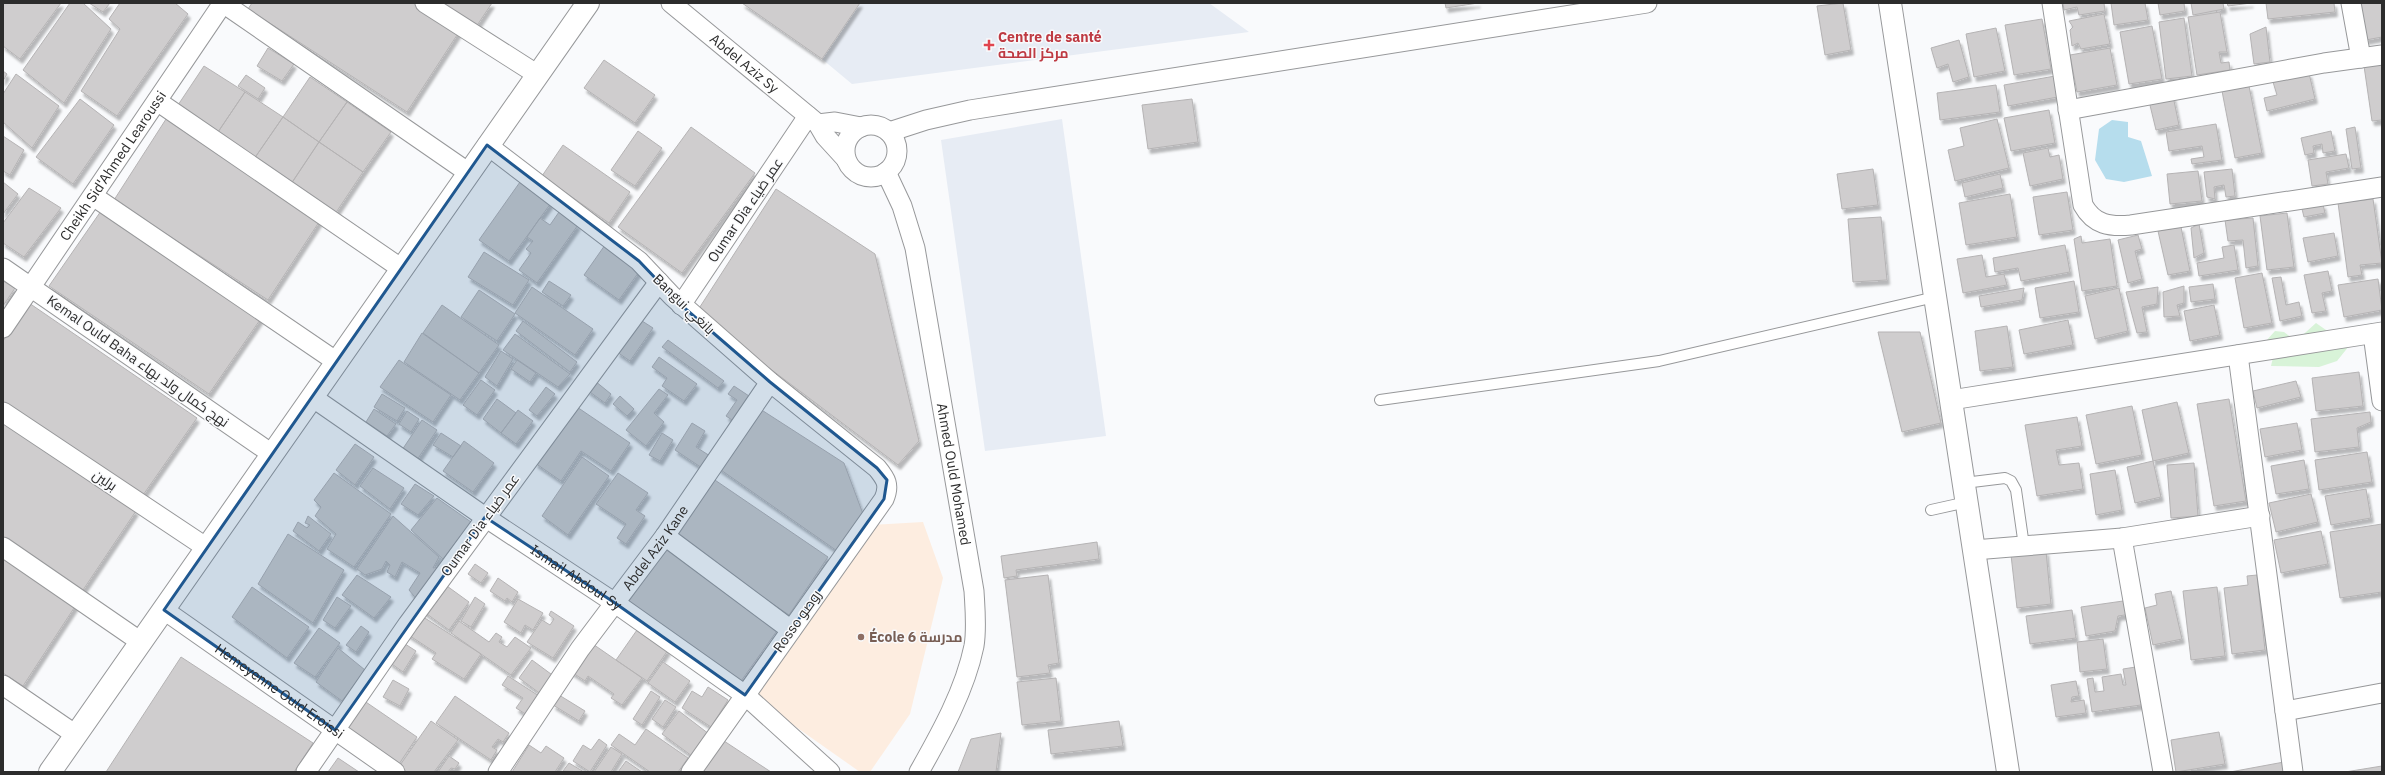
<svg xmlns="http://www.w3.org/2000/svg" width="2385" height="775" viewBox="0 0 2385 775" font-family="'IBM Plex Sans',Cairo,sans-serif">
<defs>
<filter id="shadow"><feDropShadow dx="2.5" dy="4.5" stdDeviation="1" flood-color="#0004"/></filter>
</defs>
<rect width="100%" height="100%" fill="#f9fafc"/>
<!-- built -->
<path fill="#e7ecf4" d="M860,3h349l40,29 -397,52 -30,-25z
M1062,119l44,317 -121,15 -44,-311z"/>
<!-- education -->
<path fill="#fdede0" d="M923,522l20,56 -33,136 -40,58h-10l-108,-76 119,-171z"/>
<!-- green -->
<path fill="#d8f3d8" d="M2316,323l33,23 -12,15 -18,6 -48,-1 3,-13 -8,-12 9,-10 9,1 12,9z"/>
<!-- water -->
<path fill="#b6dded" d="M2112,120l16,2v15l13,4 11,35 -28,6 -18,-3 -11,-19 4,-31z"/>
<!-- building -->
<path fill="#cfcdce" stroke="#b5b3b4" filter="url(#shadow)" d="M3,3h58l-41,56 -17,-13z
M70,3h13l28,26 -47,74 -41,-33z
M89,3h21l-7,9z
M120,3h55l13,11 -71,102 -36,-25 39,-62 -11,-10z
M252,3h163l44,29 -52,80 -159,-103z
M439,3h53l-16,24z
M742,3h118l-38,56z
M1445,3h33l-32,5z
M1843,3l8,47 -26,5 -8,-49z
M2063,3h41l1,8 -26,4 -2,-8 -13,3z
M2111,3h34l3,17 -34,5z
M2158,3h26l1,8 -25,4z
M2191,3h32l1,6 -31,6z
M2227,3h24l-23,3z
M2266,3h68l1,9 -67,7z
M2360,3h22v34l-16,3z
M2220,12l7,40h-8l2,11 8,-1 1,8 -33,5 -9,-58z
M2104,14l6,30 -29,5 -3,-6 -6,3 -2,-16 3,-3 -4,-6z
M2184,18l8,58 -26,3 -7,-57z
M2042,19l9,50 -37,6 -9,-50z
M2152,26l10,53 -33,5 -9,-52z
M2266,27l4,35 -16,2 -4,-30z
M1996,28l9,43 -31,6 -8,-43z
M1959,40l10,37 -16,5 -5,-18 -11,4 -6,-20z
M268,48l26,16 -12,17 -25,-15z
M2110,48l7,37 -40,7 -7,-37z
M604,60l51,35 -20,28 -51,-35z
M2382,64v56l-10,1 -8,-55z
M204,66l41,26 -29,43 -40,-27z
M3,71l4,3 -4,7z
M2309,73l6,26 -48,12 -3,-13 13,-3 -4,-13z
M16,74l43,32 -27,42 -29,-26v-28z
M246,75l19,13 -7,11 -20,-13z
M2055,76l3,21 -50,9 -4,-21z
M310,77l37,25 -28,40 -36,-25z
M1996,85l4,27 -60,8 -3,-27z
M2249,86l13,67 -27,5 -13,-67z
M245,92l38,25 -29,42 -38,-24z
M2173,96l6,29 -23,5 -7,-29z
M80,99l34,26 -41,59 -37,-27z
M1192,99l6,43 -50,7 -6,-44z
M347,102l44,30 -28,40 -44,-30z
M2049,110l6,33 -44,8 -7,-33z
M168,116l155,100 -55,84 -154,-100z
M283,117l36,25 -28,42 -37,-25z
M1997,119l12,49 -54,13 -7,-31 16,-4 -4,-18z
M2216,124l6,36 -30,4 -1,-5 13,-2 -2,-11 -33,5 -3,-19z
M691,127l64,46 -73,100 -64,-46z
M2355,127l6,41 -9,1 -6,-40z
M638,131l24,17 -27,38 -24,-16z
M2331,131l4,20 -12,2 -1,-9 -9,2 1,7 -9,2 -4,-17z
M3,136l21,14 -14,25 -7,-4z
M319,142l44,30 -28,42 -44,-30z
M563,145l67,47 -21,31 -67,-47z
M2048,148l2,9 9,-2 4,24 -33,7 -7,-33z
M2346,154l3,14 -23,4 2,12 -16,2 -4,-26z
M1873,169l5,36 -36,4 -5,-35z
M2232,169l3,27 -9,1 -2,-12 -10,2 1,12 -8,-2 -3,-25z
M2198,171l4,30 -32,3 -3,-30z
M2000,174l3,14 -38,9 -3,-14z
M3,182l15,12 -15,20z
M520,182l31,21 -42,58 -30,-21z
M29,188l32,20 -37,49 -21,-14v-20z
M776,189l99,65 44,187 -21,24 -202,-152z
M2067,192l6,38 -34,5 -6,-38z
M2010,194l7,43 -51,8 -7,-42z
M2373,199l9,64 -22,2 2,10 -14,2 -10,-74z
M2323,204l2,9 -21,4 -2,-8z
M101,211l161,106 -53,77 -160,-108z
M559,212l19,13 -41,58 -18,-13 12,-17 -5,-4 7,-8 -6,-4 13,-19 10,7z
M2287,213l7,54 -27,3 -7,-54z
M1881,217l6,63 -34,2 -5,-63z
M2253,218l5,48 -12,2 -3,-28 -15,1 -3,-21z
M2199,224l5,29 -10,5 -3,-30z
M2181,227l9,44 -22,4 -10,-44z
M2334,233l4,23 -30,6 -5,-24z
M2138,235l4,14 -7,2 7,28 -14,4 -10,-43z
M2081,236l1,7 28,-4 7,47 -35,5 -8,-52z
M605,245l36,24 -22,31 -35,-25z
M2065,245l5,27 -49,9 -3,-13 -23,4 -2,-14z
M2234,245l4,25 -39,6 -2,-13 27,-5 -2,-11z
M484,252l45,28 -16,25 -45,-28z
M1982,255l4,22 18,-3 3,11 -44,8 -6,-34z
M2328,271l4,20 -10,2 4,18 -14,2 -8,-38z
M2262,273l10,50 -28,5 -9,-50z
M2281,277l5,28 13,-3 3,14 -22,5 -8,-43z
M2378,279l4,31 -38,7 -6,-32z
M3,281l12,7 -12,18z
M549,281l22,14 -8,11 -21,-14z
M2074,281l5,31 -39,6 -5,-30z
M2213,284l2,15 -24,3 -2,-15z
M2184,286v17l-7,2 3,11 -16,1 -1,-25z
M532,287l61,42 -18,26 -60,-42z
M2158,287l-1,17 -15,3 5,25 -10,1 -11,-41z
M2024,288l-2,12 -41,7 -2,-11z
M2119,288l9,43 -33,8 -10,-43z
M479,290l36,24 -18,27 -36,-24z
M29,303l168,115 -56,80 -138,-96v-61z
M442,305l57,40 -20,28 -56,-40z
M2214,305l6,30 -30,6 -6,-30z
M639,319l14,9 -23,33 -13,-9z
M2068,320l5,25 -49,9 -5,-24z
M523,321l54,41 -7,10 -54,-41z
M2007,326l6,41 -33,4 -5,-40z
M1878,332h42l21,91 -39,9z
M422,333l57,40 -19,27 -56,-38z
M515,334l55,40 -12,13 -55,-37z
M668,340l56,41 -6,7 -56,-41z
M501,351l12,8 -16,27 -12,-9z
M659,357l38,27 -13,17 -22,-15 5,-8 -15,-11z
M399,360l52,35 -18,27 -53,-35z
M517,360l19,13 -6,9 -19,-13z
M2359,372l4,34 -47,5 -4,-33z
M481,380l14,10 -18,25 -14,-10z
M595,381l16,13 -6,9 -18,-13z
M2296,381l5,16 -44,11 -4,-17z
M734,386l18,12 -17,24 -9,-6 11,-16 -9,-6z
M546,387l9,7 -18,22 -8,-6z
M659,389l9,6 -14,18 10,9 -18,24 -20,-16z
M382,394l23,14 -8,13 -23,-14z
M620,396l14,13 -7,7 -14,-12z
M497,399l19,14 -15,20 -18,-14z
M2229,399l17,102 -32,5 -17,-102z
M2177,402l12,51 -36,8 -11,-51z
M574,405l56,38 -19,28 -30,-20 -20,30 -26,-18z
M2132,406l10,49 -46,9 -10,-49z
M757,407l87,56 19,51 -23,39 -122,-85z
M374,409l22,15 -9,12 -21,-14z
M518,410l15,11 -17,23 -15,-11z
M407,411l12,8 -8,13 -12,-8z
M2370,412l1,10 -14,6 2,19 -44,5 -4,-33z
M2077,417l5,29 -26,4 3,15 20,-2 4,26 -46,7 -12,-71z
M422,420l15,10 -20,30 -15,-10z
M3,421l133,90 -55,82 -78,-53z
M692,423l13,8 -9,16 14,9 -8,12 -27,-18z
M2297,423l5,27 -37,7 -5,-28z
M441,433l20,13 -8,11 -20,-12z
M662,433l11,7 -13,21 -11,-6z
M464,441l30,22 -21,29 -30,-21z
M355,444l19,13 -19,28 -19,-15z
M2367,452l5,30 -53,8 -4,-30z
M582,457l27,19 -41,59 -26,-19z
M2304,460l5,29 -33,5 -5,-28z
M2153,461l8,36 -26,6 -8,-36z
M2194,463l4,53 -27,2 -4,-53z
M373,468l31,20 -14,21 -30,-23z
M2115,470l7,40 -26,5 -6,-41z
M334,473l57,41 -37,53 -27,-18 9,-15 -21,-18 6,-9 -7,-7z
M618,473l30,20 -12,17 9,6 -19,28 -9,-6 9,-14 -30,-20z
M709,476l119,81 -39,58 -119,-81z
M415,484l19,12 -16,19 -17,-11z
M2366,489l5,29 -40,7 -6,-29z
M2311,494l7,28 -42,10 -7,-29z
M437,498l34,24 -28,37 -32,-29z
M308,516l23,18 -12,17 -26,-20 5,-9 9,6 3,-3 -5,-2z
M393,516l46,41 -6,11 6,-1 -21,34 -9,-11 11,-17 -18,-11 -7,15 -8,-5 3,-7 -4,-4 -4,8 -17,6 -8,-6z
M2382,524v68l-42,6 -10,-66z
M2321,531l7,33 -47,9 -7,-33z
M288,534l56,36 -31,53 -55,-39z
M1097,542l2,17 -83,11 1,6 -13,2 -3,-22z
M667,548l112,80 -40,56 -112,-80z
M2046,551l5,53 -34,4 -6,-53z
M3,557l73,48 -53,81 -20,-13z
M475,564l13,9 -7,10 -13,-9z
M357,575l34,22 -17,21 -32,-23z
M1048,575l11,88 -11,2 2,8 -33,4 -12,-97z
M2257,575l8,75 -33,4 -8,-66 24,-3 -1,-9z
M498,578l20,14 -6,10 -5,-4 -2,3 -15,-10z
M440,581l29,21 -20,28 -29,-21z
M252,587l57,40 -22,31 -55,-41z
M2217,587l8,69 -34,4 -8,-69z
M2171,591l11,48 -29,6 -8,-37 12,-3 -2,-11z
M337,597l14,9 -16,22 -12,-8z
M475,597l10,7 -14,23 -10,-6z
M518,599l25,14 -10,17 -8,-5 -4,8 -17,-11z
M2130,600l2,14 -14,2 -3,15 -29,5 -5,-29z
M2072,610l4,28 -46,6 -4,-28z
M551,611l23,15 -21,32 -26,-16 15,-22 8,5 4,-6 -5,-4z
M417,613l64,41 -17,25 -32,-20 4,-6 -32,-21z
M459,621l30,21 7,-9 6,4 -3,5 8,5 8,-10 16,11 -20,27 -60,-42z
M361,626l8,6 -13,20 -10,-7z
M319,628l21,15 -25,34 -21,-14z
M637,630l31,20 -21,31 -31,-21z
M2103,639l4,30 -27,3 -3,-30z
M587,640l55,38 -20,27 -11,-7 3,-4 -26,-18 -3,5 -18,-12z
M402,642l14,9 -13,21 -14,-10z
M338,648l27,22 -23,31 -26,-19z
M181,657l132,86 -19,29h-188z
M532,660l23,17 -13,18 -23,-17z
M663,662l27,19 -15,21 -27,-19z
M2142,666l6,38 -56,8 -5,-33 6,-1 2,14 9,-1 -2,-14 19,-3 2,11h3l-3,-16z
M508,676l31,20 -12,19 -11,-7 7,-10 -21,-13z
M1056,678l5,43 -39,4 -5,-43z
M393,680l16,9 -9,17 -17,-9z
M2076,681l3,15 -7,1 -1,5 13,-2 2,13 -30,4 -5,-32z
M708,687l20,13 -17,27 -29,-19 10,-17 10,6z
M651,691l9,6 -18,28 -9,-6z
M559,695l26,16 -6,10 -26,-16z
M455,696l54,37 -6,9 -5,-3 -6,8 5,3 -6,10 -55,-37z
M360,698l57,39 -20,30 -57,-39z
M665,700l11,7 -13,20 -11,-8z
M679,711l30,23 -17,22 -30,-22z
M431,721l27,19 -24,32h-31l-5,-4z
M1119,721l4,25 -72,8 -3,-24z
M646,729l42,29 -10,14h-28l-39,-27 8,-11 16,11z
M2219,732l6,32 -49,8 -5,-32z
M1001,733l-5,39h-38l13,-33z
M599,739l8,6 -17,27 -17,-11 10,-16 8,5z
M721,739l50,33h-72z
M529,745l12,8 5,-7 18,12 -9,14h-43z
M611,747l11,7 -11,18h-17z
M449,756l10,7 -4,6 -4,-1 -3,4h-10z
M338,758l21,14h-31z
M626,761l16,11h-24z
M2284,762l1,10h-55z
M569,763l15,9 -21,-1z
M2382,766v6h-37z"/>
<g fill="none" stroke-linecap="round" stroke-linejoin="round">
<!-- lane casing -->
<g stroke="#97989a" stroke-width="12">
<path id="lane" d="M1380,400l279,-39 276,-64
M1964,483l41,-5 6,3 5,9 8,56
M1931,510l36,-8"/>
</g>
<!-- street casing -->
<g stroke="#97989a" stroke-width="21">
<g id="street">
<path d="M223,3l246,170"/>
<path d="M425,3l113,72"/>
<path id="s1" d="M671,3l147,121 7,12 21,23"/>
<path d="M2052,3l31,202c11,20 27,22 48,20l251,-38"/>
<path d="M2351,3l10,55"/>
<path d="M157,101l245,168"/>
<path d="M2068,110l256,-47 58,-8"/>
<path d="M818,124l17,-2 26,5"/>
<circle cx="871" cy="151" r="26"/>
<path d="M889,132l37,-12 44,-10 677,-107"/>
<path d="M487,145l152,116 33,35 98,86 107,86c9,11 13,17 7,31l-193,273"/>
<path id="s2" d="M886,172l16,34 13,42 59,343c1,18 3,37 0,55 -9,44 -33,87 -55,126"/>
<path d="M93,196l244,166"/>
<path d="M3,268l269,186"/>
<path d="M681,305l127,-189"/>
<path id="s3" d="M3,328l220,-325"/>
<path d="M2373,334l9,67"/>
<path d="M2238,355l55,417"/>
<path id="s4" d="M312,397l173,120 130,86 130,92 85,77"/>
<path d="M1951,400l431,-68"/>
<path d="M3,412l204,136"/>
<path d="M665,536l126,94"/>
<path d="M2122,538l41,234"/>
<path d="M3,547l138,95"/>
<path d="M1974,550l148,-12 138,-22"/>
<path id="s5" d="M164,610l231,162"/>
<path d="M3,685l73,50"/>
<path d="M2285,711l97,-18"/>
<path d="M306,772l102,-148 251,-342"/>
<path id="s6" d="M498,772l82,-123 85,-113 105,-154"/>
</g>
</g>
<!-- secondary casing -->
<g stroke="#97989a" stroke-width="24">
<path id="secondary" d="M1890,3l118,769
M50,772l538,-769"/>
</g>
<!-- lane -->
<use href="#lane" stroke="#fff" stroke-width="10"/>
<!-- street -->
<use href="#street" stroke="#fff" stroke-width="19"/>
<!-- secondary -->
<use href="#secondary" stroke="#fff" stroke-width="22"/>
</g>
<!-- marked area -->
<path fill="#205890" fill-opacity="0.2" stroke="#205890" stroke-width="3" stroke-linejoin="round" d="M487,145l152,116 42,44 89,77 107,86 10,12 -3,19 -139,196 -130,-92 -130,-86 -150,213 -171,-120z"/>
<!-- markers -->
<path fill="#e0444e" stroke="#f9fafc" stroke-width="1.5" d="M987 39h4v4h4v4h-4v4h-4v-4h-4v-4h4z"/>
<circle fill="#8d6e63" stroke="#f9fafc" stroke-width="1.5" cx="861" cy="637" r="4"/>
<g text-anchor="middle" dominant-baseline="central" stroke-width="3" stroke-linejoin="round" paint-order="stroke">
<!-- health labels -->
<g font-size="14" font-weight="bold" fill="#be3a42" stroke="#f9fafc" text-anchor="start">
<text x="998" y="37">Centre de santé<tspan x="998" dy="16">مركز الصحة</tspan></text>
</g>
<!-- street labels -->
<g font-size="14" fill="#2c2c2c" stroke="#f9fafc">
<text stroke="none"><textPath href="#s1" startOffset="95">Abdel Aziz Sy</textPath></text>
<text stroke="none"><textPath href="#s3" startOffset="196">Cheikh Sid'Ahmed Learoussi</textPath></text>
<text transform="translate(745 210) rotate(-56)">Oumar Dia عمر ضياء</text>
<text transform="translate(684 304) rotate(44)">Bangui بانغي</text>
<text transform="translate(138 361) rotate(35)">Kemal Ould Baha نهج كمال ولد بهاء</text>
<text stroke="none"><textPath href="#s2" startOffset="311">Ahmed Ould Mohamed</textPath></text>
<text transform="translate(105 480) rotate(34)">برلين</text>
<text transform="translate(480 525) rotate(-54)">Oumar Dia عمر ضياء</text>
<text stroke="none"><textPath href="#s6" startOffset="274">Abdel Aziz Kane</textPath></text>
<text stroke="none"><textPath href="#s4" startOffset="320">Ismail Abdoul Sy</textPath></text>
<text transform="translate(797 621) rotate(-55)">Rosso روصو</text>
<text stroke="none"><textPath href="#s5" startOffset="141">Hemeyenne Ould Eroissi</textPath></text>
</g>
<!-- education labels -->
<g font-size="14" font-weight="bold" fill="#785e54" stroke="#f9fafc" text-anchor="start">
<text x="869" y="637">École 6 مدرسة</text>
</g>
</g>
<!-- border -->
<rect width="2385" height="775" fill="none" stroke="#2c2c2c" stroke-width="8"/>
</svg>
